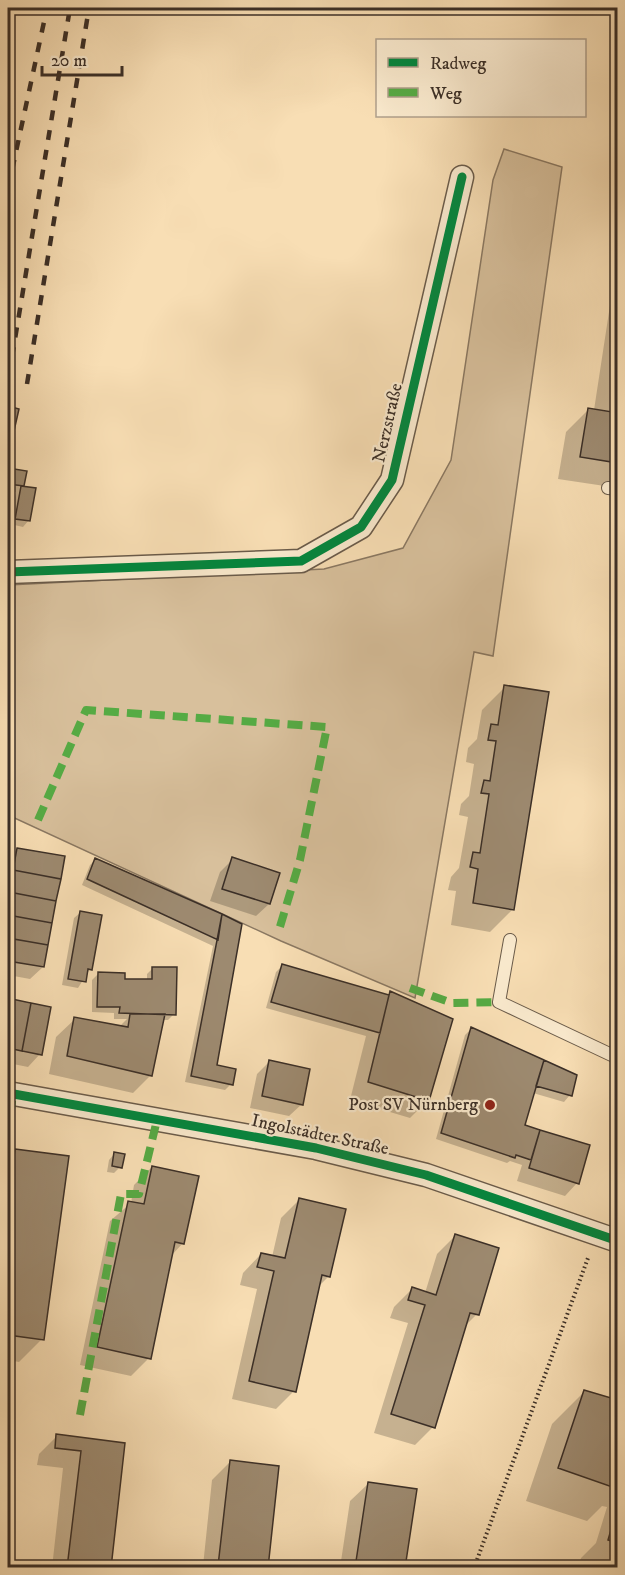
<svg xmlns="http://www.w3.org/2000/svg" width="625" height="1575" viewBox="0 0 625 1575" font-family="'IM FELL DW Pica',serif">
<rect width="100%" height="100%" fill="#f8deb4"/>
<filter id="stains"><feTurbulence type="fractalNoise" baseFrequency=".00333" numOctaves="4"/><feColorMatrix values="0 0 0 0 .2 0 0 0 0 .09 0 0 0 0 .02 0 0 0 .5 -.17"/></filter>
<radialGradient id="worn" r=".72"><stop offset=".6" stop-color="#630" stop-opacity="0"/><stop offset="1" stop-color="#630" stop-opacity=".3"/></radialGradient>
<!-- green -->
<path fill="#d8c09c" stroke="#8a7862" stroke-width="1.5" d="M504,149l58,18 -69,489 -19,-4 -59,346 -134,-57 -273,-126v-230l316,-16 79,-21 48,-88 42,-280z"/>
<!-- shadow -->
<path fill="#0003" d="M618,253v235l-60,-9 8,-47 22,-22h6z
M8,408l9,2 -9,36z
M8,469l17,3 -3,16 7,32 -6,7 -13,-3 6,-32 -8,-1z
M505,687l8,222 -23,23 -39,-7 5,-34 -8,-1 3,-13 8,-9 9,-51 -9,-2 2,-11 8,-8 5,-32 -8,-2 2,-14 9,-9 5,-29z
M17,849l26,118 -13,12 -22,-4v-116z
M96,859l145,66 -26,141 16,18 -6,6 -40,-8 28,-136 -131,-61 8,-20z
M233,859l45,15 -9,30 -13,12 -46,-15 10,-29z
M81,912l9,57 -12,19 -16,-3 12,-67z
M282,966l106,30 3,-3 37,107 -18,18 -60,-18 16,-64 -100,-28 10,-36z
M153,968l21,46 -6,6h-6l-11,55 -18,18 -84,-19 7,-37 19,-18 44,8 8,-8h-13v-6l-22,-1v-32l6,-6 25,6h24v-6z
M8,1000l41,8 -9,46 -12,13 -20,-4z
M471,1029l99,66 -6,7 -31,-9 -10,33 18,6 36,51 -12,13 -48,-15 5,-16 -12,-4 -3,2 -71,-24 29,-104z
M270,1061l32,43 -13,12 -39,-8 7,-34z
M15,1150l27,189 -23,23 -11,-2v-202z
M115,1153l5,14 -6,6 -7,-1 2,-12z
M152,1167l31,76 -12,13 -22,102 -18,18 -51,-11 30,-144 21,-18 3,-18z
M299,1200l30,76 -11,11 -24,104 -18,18 -44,-10 25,-110 -17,-4 3,-12 18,-19 11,3 9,-39z
M455,1236l22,78 -13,13 -31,100 -18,18 -41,-12 34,-110 -18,-5 4,-11 18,-18 13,4 12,-39z
M584,1392l34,10v166h-40l3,-10 15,-15 11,-36 -5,-1 -15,15 -61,-20 26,-77z
M57,1436l67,8 -14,124h-58l11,-100 -26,-3 2,-11z
M230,1462l37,106h-69l5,-2 9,-86z
M369,1483l34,85h-63l10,-67z"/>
<!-- building -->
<path fill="#9d8a70" stroke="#3b2f27" stroke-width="1.5" d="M618,374v89l-38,-6 8,-49 24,4z
M8,406l11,3 -8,35 -3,-1z
M8,468l19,3 -3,15 -16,-2z
M21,486l15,2 -6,33 -15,-2z
M504,685l45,7 -35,218 -41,-7 5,-34 -8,-2 3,-15 7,1 9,-59 -8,-1 3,-13 6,1 6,-40 -8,-1 3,-16 7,1z
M17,848l48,8 -4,23 -48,-9z
M232,857l48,16 -10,31 -48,-15z
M95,858l127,56 -4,26 -131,-61z
M13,870l48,9 -5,22 -47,-9z
M9,892l47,9 -4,22 -44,-8z
M80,911l22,4 -10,55 -4,-1 -2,13 -18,-3z
M222,914l20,10 -25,141 19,4 -3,16 -42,-9z
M8,915l44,8 -4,22 -40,-7z
M8,938l40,7 -4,22 -36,-6z
M282,964l107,31 -9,38 -109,-31z
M152,967h25l-1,48 -57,-2 1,-6h-23l1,-35 27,1v6h27z
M390,991l63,28 -24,82 -61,-19z
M12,999l19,4 -9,48 -14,-3v-27z
M31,1003l20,4 -9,48 -20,-4z
M130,1014h35l-13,62 -85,-20 7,-39 54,10z
M471,1027l73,33 -19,65 15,5 -9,30 -15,-5 -1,3 -74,-25z
M269,1060l41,9 -7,36 -41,-9z
M544,1060l33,15 -5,21 -36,-10z
M540,1130l50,15 -11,39 -50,-16z
M15,1149l54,7 -25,184 -36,-5v-133z
M114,1152l11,2 -3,14 -10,-2z
M152,1166l47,10 -15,68 -9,-2 -24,117 -54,-12 31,-146 16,3z
M299,1198l47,11 -16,68 -8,-2 -26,117 -47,-11 25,-110 -17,-4 4,-14 24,5z
M455,1234l44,14 -20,67 -9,-2 -35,115 -44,-14 34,-109 -17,-5 4,-13 24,8z
M584,1390l34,10v89l-60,-21z
M56,1434l69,9 -14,125h-44l14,-117 -26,-3z
M230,1460l49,6 -11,102h-69v-4l19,2z
M368,1482l49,7 -12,79h-50z
M613,1523l5,2v18l-10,-3z"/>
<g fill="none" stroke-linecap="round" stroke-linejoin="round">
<!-- service casing -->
<g stroke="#6a5b4a" stroke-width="14">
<path id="service" d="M608,488l10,1
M510,940l-11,62 119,56"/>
</g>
<!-- minor casing -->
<g stroke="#6a5b4a" stroke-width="25">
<path id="minor" d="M8,572l293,-11 60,-34 31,-47 70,-303
M8,1093l308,55 110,27 192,66"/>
</g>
<!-- path -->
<path stroke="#3b2f27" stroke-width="4" stroke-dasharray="1.5 3" stroke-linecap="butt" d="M474,1568l114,-310"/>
<!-- service -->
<use href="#service" stroke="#faeace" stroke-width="12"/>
<!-- minor -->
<use href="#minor" stroke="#faeace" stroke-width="22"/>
<!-- rail -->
<path stroke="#3b2f27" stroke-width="4.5" stroke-dasharray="10 10" stroke-linecap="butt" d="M8,189l39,-181
M12,357l58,-349
M27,384l62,-376"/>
<!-- quiet -->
<path stroke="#55ab44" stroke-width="8" stroke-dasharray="15 8" stroke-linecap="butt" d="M38,820l48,-110 241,17 -27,133 -21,70
M410,988l42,15 47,-1
M8,1132l5,-38
M80,1415l41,-221h18l18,-74"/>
<!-- cycleway casing -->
<g stroke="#faeace" stroke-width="13">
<path id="cycleway" d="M8,572l293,-11 60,-34 31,-47 70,-303
M8,1093l308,55 110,27 192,66"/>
</g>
<!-- cycleway -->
<use href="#cycleway" stroke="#00873e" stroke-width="9"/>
</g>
<!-- markers -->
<circle fill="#8f2418" stroke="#faeace" stroke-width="2" cx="490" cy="1105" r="6"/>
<g text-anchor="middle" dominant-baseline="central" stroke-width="4.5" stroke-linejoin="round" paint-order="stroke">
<!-- street labels -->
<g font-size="18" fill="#3b2f27" stroke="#faeace">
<text transform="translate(388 423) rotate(-77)">Nerzstraße</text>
<text transform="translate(320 1135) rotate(12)">Ingolstädter Straße</text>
</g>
<!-- poi labels -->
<g font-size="18" fill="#3b2f27" stroke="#faeace" text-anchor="end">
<text x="478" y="1105">Post SV Nürnberg</text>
</g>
</g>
<!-- margin -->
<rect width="625" height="1575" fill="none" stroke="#f8deb4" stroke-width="30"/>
<rect x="9" y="9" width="607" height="1557" fill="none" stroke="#3b2f27" stroke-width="3"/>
<rect x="15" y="15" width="595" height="1545" fill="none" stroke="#3b2f27" stroke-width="1.5"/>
<!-- legend -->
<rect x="376" y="39" width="210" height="78" fill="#faeace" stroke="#ae9f8b" stroke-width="1.5"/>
<rect x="388" y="58" width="30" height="9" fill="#00873e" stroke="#ae9f8b" stroke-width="1.5"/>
<text x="430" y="69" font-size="18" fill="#3b2f27">Radweg</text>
<rect x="388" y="88" width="30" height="9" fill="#55ab44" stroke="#ae9f8b" stroke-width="1.5"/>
<text x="430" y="99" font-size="18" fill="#3b2f27">Weg</text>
<!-- scale -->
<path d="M42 66v9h80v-9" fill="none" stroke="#3b2f27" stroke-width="3"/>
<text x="51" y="66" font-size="18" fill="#3b2f27" stroke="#faeace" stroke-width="4.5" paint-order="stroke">20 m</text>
<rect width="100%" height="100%" filter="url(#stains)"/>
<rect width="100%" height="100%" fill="url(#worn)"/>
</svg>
